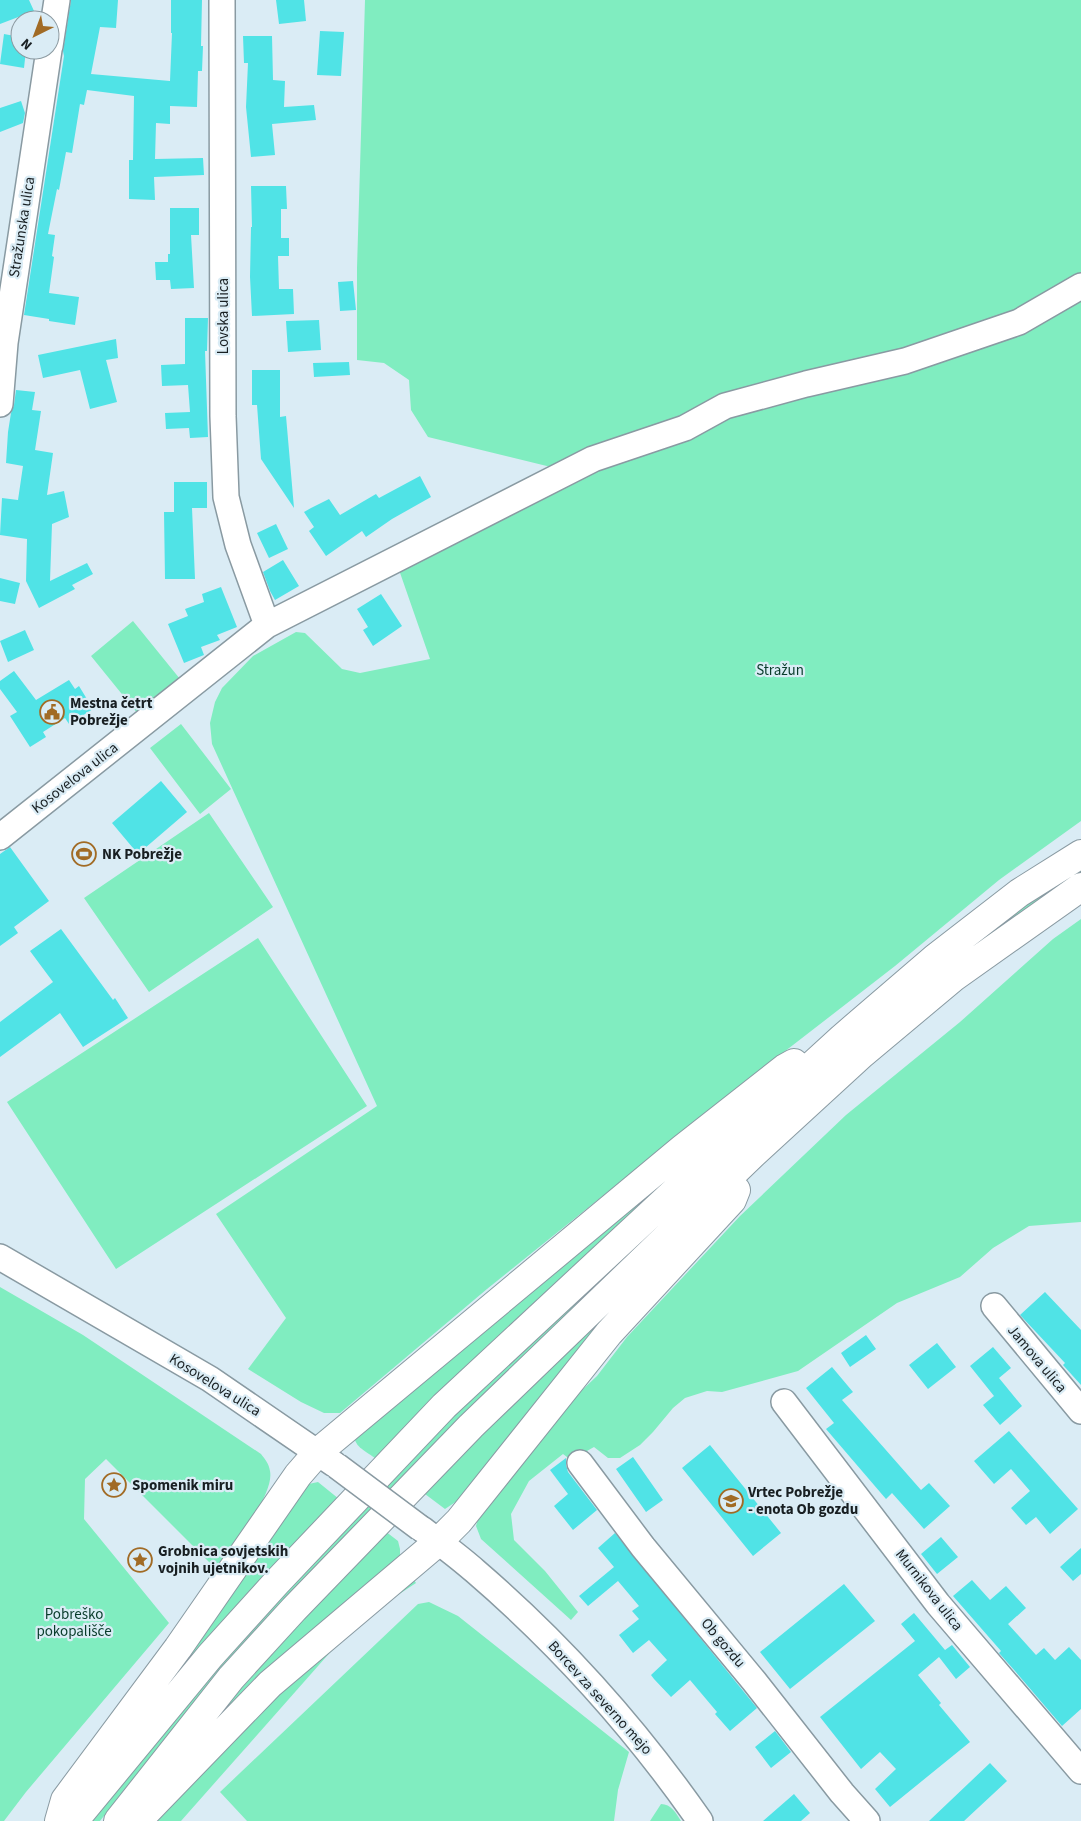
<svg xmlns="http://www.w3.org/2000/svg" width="1081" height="1821" viewBox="0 0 1081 1821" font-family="'Source Sans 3',sans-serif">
<rect width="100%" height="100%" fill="#daecf5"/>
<!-- green -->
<path fill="#80edc0" d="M365,0h716v821l-82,59 -104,86 -178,138 -230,185 -147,124h-16l-23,-11 -53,-33 38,-51 -70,-104 161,-108 -165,-362 -2,-21 5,-21 7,-14 31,-32 43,-24 9,1 37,36 18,4 70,-14 -32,-92 157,-99 -127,-31 -17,-27 -2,-30 -25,-17 -27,-3v-92z
M133,621l47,58 -42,35 -47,-58z
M181,724l50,65 -31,25 -50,-66z
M209,813l64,94 -124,85 -65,-94z
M1081,868v10l-102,72 -786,757 -57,68 -36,46h-11l45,-59 175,-201 131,-134 146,-140 402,-357z
M1081,919v303l-52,4 -36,22 -33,29 -63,26 -99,68 -76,21 -15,-1 -22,7 -12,10 -20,24 -13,13 -20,13h-12l-14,-11 -23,13 -8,-6 -34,27 -18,33 3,26 31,31 33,41 -7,8 -90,-81 -5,-13 4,-14 80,-101 37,-35 30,-39 113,-121 106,-101 114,-93 93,-83z
M258,938l109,168 -251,163 -109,-167z
M757,1097l-325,305 -57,56c-12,-9 -20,-10 -22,-26z
M661,1256l-204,245 -12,8 -24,-18z
M0,1287l83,48 178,119c4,5 8,10 9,17 5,23 -39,79 -53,99l-111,-111 -21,20 -1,40 85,104 -143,169 -22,29h-4z
M318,1482l21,17 -220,247 185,-261z
M385,1531l13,10 2,8v8l-235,222 52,-70z
M410,1574l6,9 -47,31 -28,26 -160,181h-33l92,-97z
M429,1602l29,14 171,136 -11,38 -4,31h-367l-27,-29 198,-188z
M661,1804c10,0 15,9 20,17h-31z"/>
<!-- building -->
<path fill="#50e3e6" d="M0,0h29l5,11 -34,13z
M71,0h47l-2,28 -16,-1 -9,47 79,7 2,-48h-1v-33h31l-1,46h2l-1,25h-4l-1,36 -27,-1v18l-14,-1 -1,36 48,-1 1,17 -50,2 1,23 -26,-1v-39h4l1,-64 -47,-6 -3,15 -4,-1 -8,49 -6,-1 -7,38 -2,-1 -9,45 7,1 -3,21 2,1 -5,36 30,4 -4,28 -26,-4v-2l-25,-4 40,-259 -1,-5z
M276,0h28l2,21 -27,3z
M320,31l24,1 -3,44 -24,-1z
M4,34l16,3v13h6l-2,18 -24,-4z
M243,36h29l1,44 12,1 -1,26 30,-2 2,15 -44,4 3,31 -24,2 -5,-50 2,-44h-4z
M21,101l4,12 -2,10 -23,9v-24z
M251,186h35l1,23h-6v29h8v18h-11l1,33h14l1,25 -42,2 -2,-39 1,-50h1z
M170,208h29v27h-8l3,53 -23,1 -1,-9h-14l-1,-18h13v-8h2z
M353,281l3,29 -16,1 -2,-29z
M185,318h23l-1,33h-2l3,86 -18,1 -1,-10 -23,1 -1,-16 25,-1 -2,-27 -26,1 -1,-21 24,-1z
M319,320l2,30 -33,2 -2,-31z
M116,339l2,19 -12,2 11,42 -27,7 -10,-39 -37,8 -5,-23z
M349,362l1,13 -36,2 -1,-14z
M252,370h28v47l6,-1 8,92 -33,-49 -4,-54h-5z
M16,390l19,2 -3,18 9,1 -6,39 18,3 -6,42 17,-4 5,26 -17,7 -2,57 37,-18 6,11 -21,11 3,4 -36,19 -13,-27 1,-42 -27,-4 2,-37 16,2 5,-34 -17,-3 2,-31 3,-19 3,-8z
M420,476l11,21 -39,22 -26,18 -4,-6 -36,25 -17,-25 5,-4 -10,-15 7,-4 18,-9 11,16 36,-21 3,4z
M174,482h33v26h-15l3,71h-30l-1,-67h10z
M276,524l12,25 -19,9 -12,-25z
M283,560l16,26 -24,14 -5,-9 -7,-19z
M0,578l20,5 -5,21 -15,-3z
M221,587l16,40 -20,8 3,5 -19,7 3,8 -20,8 -16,-39 20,-8 -3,-7 19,-7 -2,-8z
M381,594l21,32 -29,20 -10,-16 5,-3 -11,-18z
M25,630l9,20 -26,12 -8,-21z
M14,671l22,29 33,-20 6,9 4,-3 14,23 -24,15 -4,-6 -22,14 3,5 -16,10 -20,-31 7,-4 -17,-23v-8z
M161,781l26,31 -49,42 -26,-31z
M10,847l39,54 -35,26 4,6 -18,13v-92z
M61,929l52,71 2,-2 13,20 -45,29 -23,-34 -60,44v-35l53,-40 -23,-31z
M1045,1292l36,38v55l-18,-20 2,-2 -45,-48z
M866,1335l10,14 -26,18 -9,-14z
M937,1343l19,24 -28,22 -19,-24z
M993,1347l18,21 -12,10 23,28 -22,19 -17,-20 11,-9 -24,-30z
M832,1367l21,25 -11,8 79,90 8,-7 21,23 -26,23 -32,-36 -6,6 -60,-70 8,-6 -28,-35z
M1009,1431l69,78 -28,25 -14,-17 -10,8 -15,-17 19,-17 -19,-22 -17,15 -20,-23z
M710,1445l71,88 -28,23 -71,-88z
M633,1457l30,43 -17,12 -30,-43z
M566,1458v7l2,7 29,38 -24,20 -19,-24 14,-12 -18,-24z
M615,1533l142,175 -27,23 -15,-17 2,-2 -27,-32 -19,17 -17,-18 -3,-4 16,-15 -18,-20 -16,13 -14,-18 20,-16 -7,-8 7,-5 -21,-25 -30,25 -9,-10 35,-29 -16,-19z
M941,1537l17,20 -21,17 -16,-20z
M1081,1548v26l-8,7 -13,-14z
M972,1580l18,20 16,-14 20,22 -18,16 28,31 8,-7 11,12 14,-13 12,13v49l-19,17 -47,-55 -16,-18 2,-2 -48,-55z
M844,1584l31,37 -85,68 -30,-37z
M914,1613l31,37 7,-5 18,22 -14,12 -17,-22 -21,18 23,28 -2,2 31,37 -80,65 -15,-18 21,-20 -16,-17 -19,17 -41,-52 95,-76 -14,-17z
M775,1731l16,21 -20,16 -16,-21z
M990,1763l17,18 -43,40h-35z
M794,1794l16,19 -9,8h-38z"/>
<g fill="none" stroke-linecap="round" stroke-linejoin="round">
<!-- minor casing -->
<g stroke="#899aa2" stroke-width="28">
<path id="minor" d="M222,0l1,416 3,81 12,48 29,80
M50,46l7,-46
M0,404l5,-61 44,-293
M0,837l267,-212 326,-166 92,-31 40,-22 81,-22 99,-23 114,-39 62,-36
M0,1257l210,122 124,85
M994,1306l87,105
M784,1402l154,202 143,167
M580,1463l63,84 111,134 88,112 25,28
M422,1529c18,14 36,27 53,42 85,73 161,158 225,250"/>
</g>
<!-- highway casing -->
<g stroke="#899aa2" stroke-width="30">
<path id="highway" d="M145,1813l125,-129 168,-142 21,-21 150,-188 123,-133 4,-10
M59,1821l6,-21 113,-152 120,-173 20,-23 364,-303 103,-81 9,-5
M74,1821l136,-165 66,-73 168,-177 256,-238 142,-130 93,-80 84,-65 62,-39
M118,1821l113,-143 63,-69 177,-183 282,-272 109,-100 92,-77 127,-90"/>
</g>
<!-- minor -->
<use href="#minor" stroke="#fff" stroke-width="25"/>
<!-- highway -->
<use href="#highway" stroke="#fff" stroke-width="28"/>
<!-- minor-bridge casing -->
<g stroke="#899aa2" stroke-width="28" stroke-linecap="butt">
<path id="minor-bridge" d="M337,1466l83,62"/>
</g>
<!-- minor-bridge -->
<use href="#minor-bridge" stroke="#fff" stroke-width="25"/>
</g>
<!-- icons -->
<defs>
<g id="civic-ring" transform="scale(1.25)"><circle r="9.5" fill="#daecf5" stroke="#a16b25" stroke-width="1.5"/><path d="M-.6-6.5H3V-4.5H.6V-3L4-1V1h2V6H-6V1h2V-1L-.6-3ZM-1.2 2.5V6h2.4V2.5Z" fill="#a16b25"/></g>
<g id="stadium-ring" transform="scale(1.25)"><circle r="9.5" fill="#daecf5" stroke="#a16b25" stroke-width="1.5"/><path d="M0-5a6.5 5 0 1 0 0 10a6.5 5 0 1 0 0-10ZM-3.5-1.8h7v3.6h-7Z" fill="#a16b25"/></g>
<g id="sight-ring" transform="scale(1.25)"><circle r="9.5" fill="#daecf5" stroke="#a16b25" stroke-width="1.5"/><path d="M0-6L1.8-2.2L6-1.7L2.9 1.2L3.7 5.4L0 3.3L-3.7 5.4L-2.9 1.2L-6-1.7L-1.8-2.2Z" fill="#a16b25"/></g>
<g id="school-ring" transform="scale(1.25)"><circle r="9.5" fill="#daecf5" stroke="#a16b25" stroke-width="1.5"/><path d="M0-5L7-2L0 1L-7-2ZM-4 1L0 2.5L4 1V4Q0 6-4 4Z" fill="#a16b25"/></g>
</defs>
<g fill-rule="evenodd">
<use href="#civic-ring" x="52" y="712"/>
<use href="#stadium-ring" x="84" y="854"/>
<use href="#sight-ring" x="114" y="1485"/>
<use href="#school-ring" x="731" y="1501"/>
<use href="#sight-ring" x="140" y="1560"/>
</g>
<g text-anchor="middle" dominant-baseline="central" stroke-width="4.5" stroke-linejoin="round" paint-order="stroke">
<!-- street labels -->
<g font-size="15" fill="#181f22" stroke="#daecf5">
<text transform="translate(22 227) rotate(-81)">Stražunska ulica</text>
<text transform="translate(223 316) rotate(-90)">Lovska ulica</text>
<text transform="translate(75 778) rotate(-38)">Kosovelova ulica</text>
<text transform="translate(1037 1359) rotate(50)">Jamova ulica</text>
<text transform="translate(215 1385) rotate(32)">Kosovelova ulica</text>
<text transform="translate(929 1590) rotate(52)">Murnikova ulica</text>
<text transform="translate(723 1643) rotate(50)">Ob gozdu</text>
<text transform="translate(600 1698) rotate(48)">Borcev za severno mejo</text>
</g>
<!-- park labels -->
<g font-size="15" fill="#093c2b" stroke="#daecf5">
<text x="780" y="670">Stražun</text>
<text x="74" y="1614">Pobreško<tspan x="74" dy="17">pokopališče</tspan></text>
</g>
<!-- poi labels -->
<g font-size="15" font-weight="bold" fill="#181f22" stroke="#daecf5" text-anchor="start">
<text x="70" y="703">Mestna četrt<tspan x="70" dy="17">Pobrežje</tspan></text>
<text x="102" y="854">NK Pobrežje</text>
<text x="132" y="1485">Spomenik miru</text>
<text x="748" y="1492">Vrtec Pobrežje<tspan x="748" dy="17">- enota Ob gozdu</tspan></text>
<text x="158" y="1551">Grobnica sovjetskih<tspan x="158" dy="17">vojnih ujetnikov.</tspan></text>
</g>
</g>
<!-- north arrow -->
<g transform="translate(35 35) rotate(222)"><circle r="24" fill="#daecf5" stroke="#8c9aa1"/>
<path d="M0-4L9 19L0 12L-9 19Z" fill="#a16b25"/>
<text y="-8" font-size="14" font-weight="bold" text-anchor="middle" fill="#181f22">N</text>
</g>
</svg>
